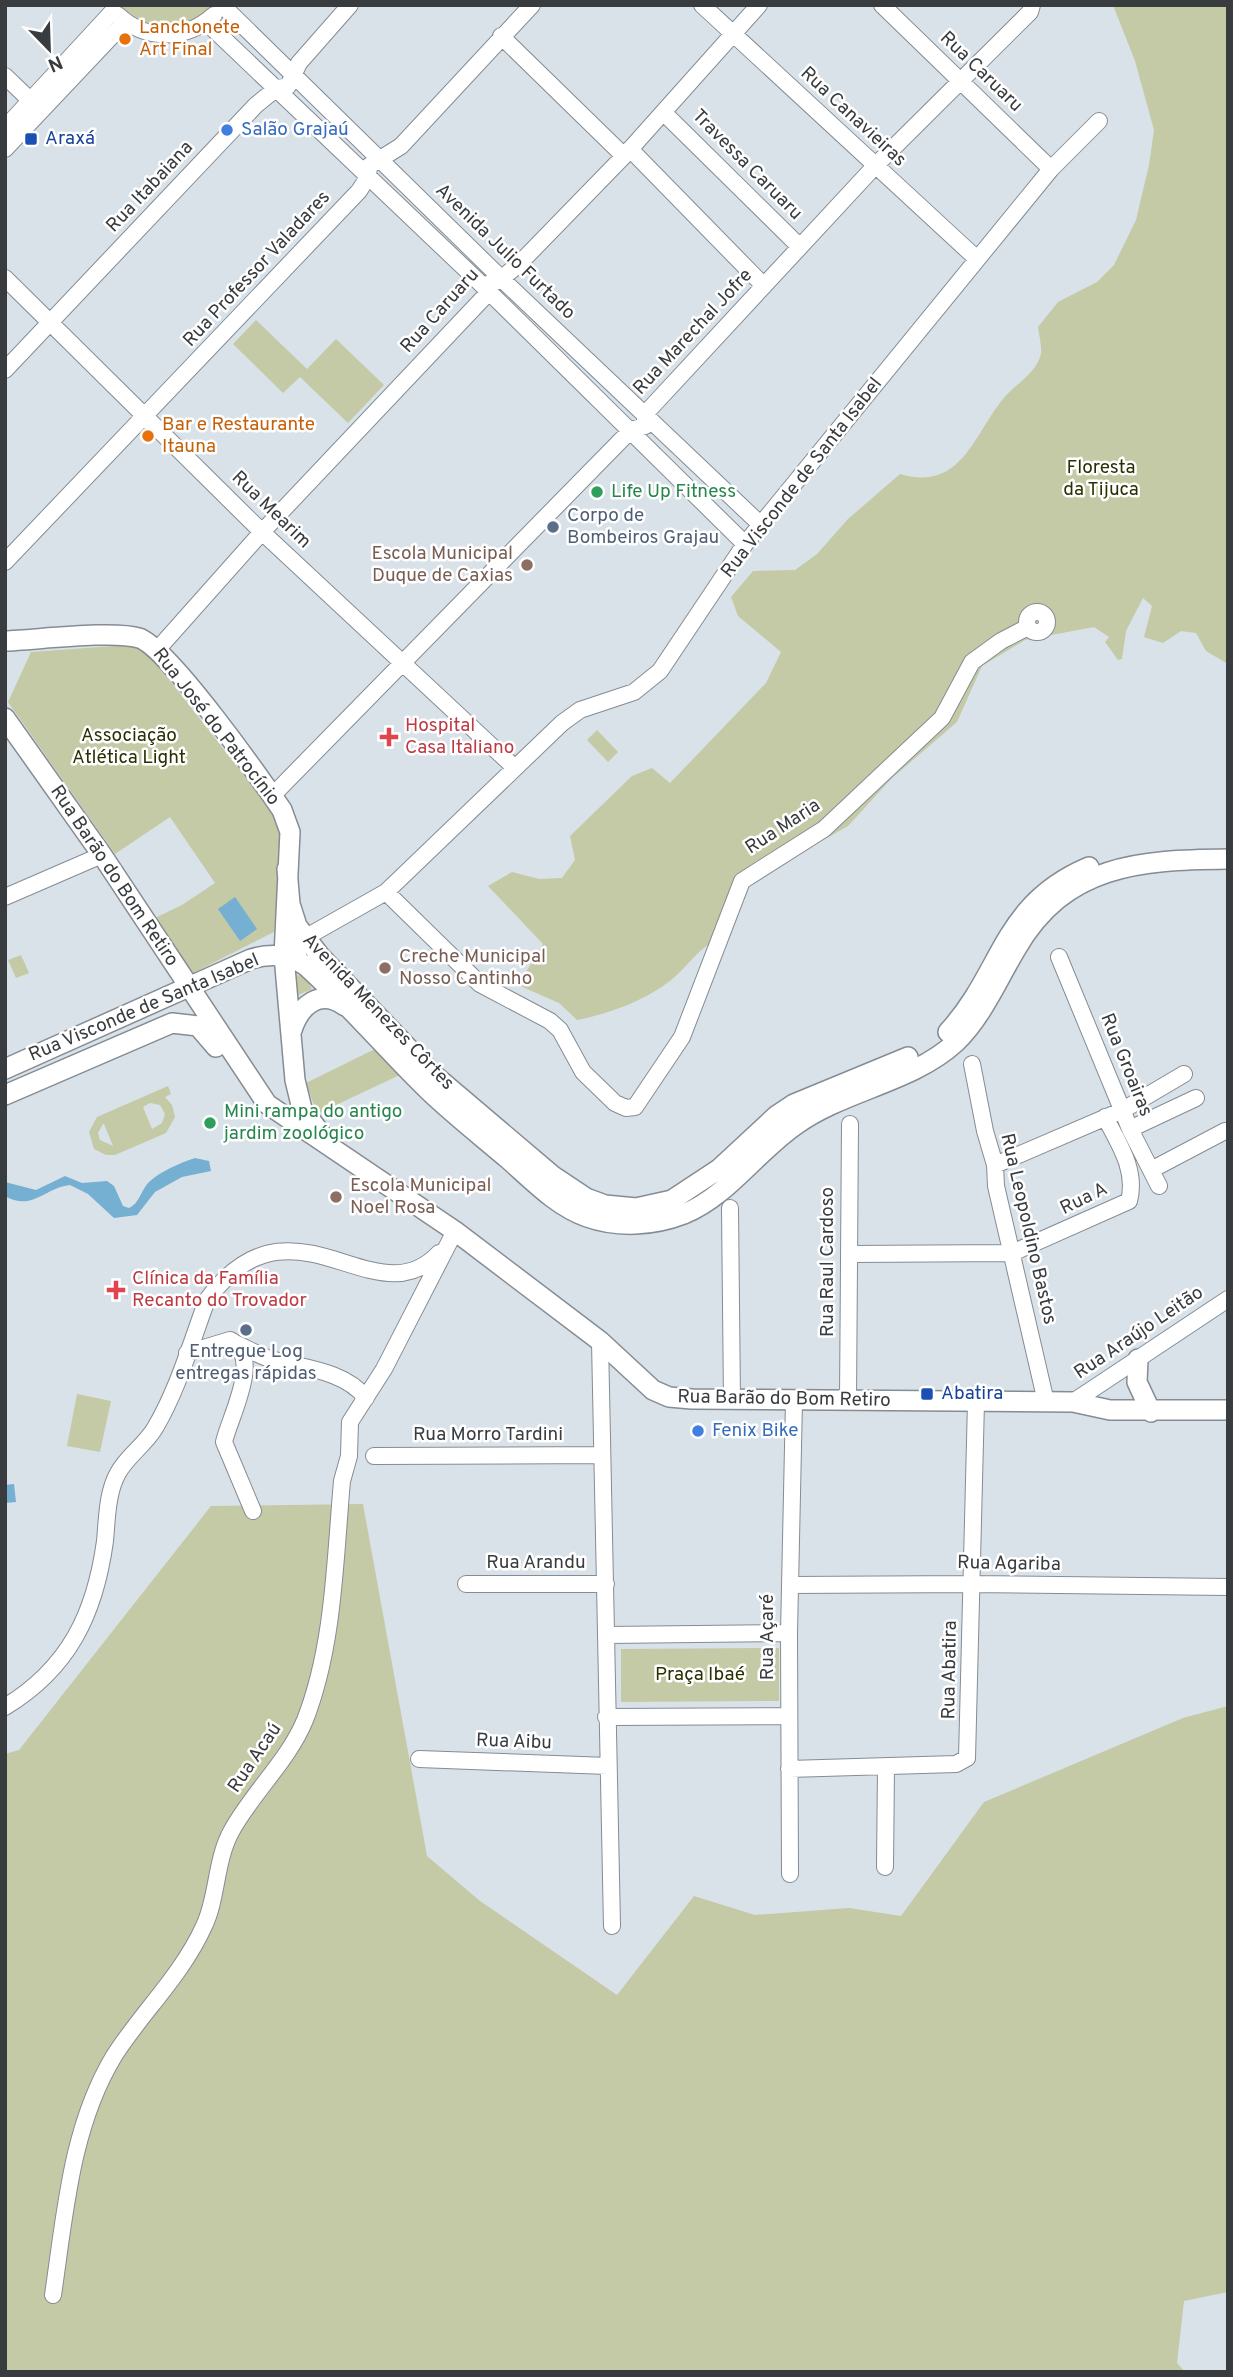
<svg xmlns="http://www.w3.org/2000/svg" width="1233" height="2377" viewBox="0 0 1233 2377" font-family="Overpass,sans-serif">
<rect width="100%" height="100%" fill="#d9e2e9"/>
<!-- green -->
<path fill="#c3caa5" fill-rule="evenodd" d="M120,5h93c-26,31 -66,26 -93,0z
M1113,5h115v659l-22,-13 -10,-18 -15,-2 -18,12 -19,-6 8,-31 -9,-8 -17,33 -4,28 -4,1 -13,-18 4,-5 -15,-10 -69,13 -43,26 -25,56 -65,56 -44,48 -98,56 -20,51c-30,14 -29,18 -51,40 -26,25 -67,40 -102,47l-18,-17 -41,-18 25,-41 -55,-58 24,-14 27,7 23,-1 13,-18 -5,-24 62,-60 20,-8 18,15 96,-100 15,-31 -43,-36 -7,-19 22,-26 42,-1 22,-16 31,-35 52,-45c61,18 73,-38 103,-75 11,-14 33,-25 38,-45 1,-7 -2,-20 -3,-27l20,-25 39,-20 17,-17 22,-45 13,-55 5,-35 -19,-69z
M256,320l51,49 29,-30 48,46 -36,38 -48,-46 -17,16 -50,-49z
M127,645l14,3 9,7 125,160 7,21 -8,96 -83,42 -36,-56 27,-13 33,-22 -45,-66 -55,37 -107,-152 23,-50z
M597,730l21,22 -10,10 -21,-22z
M21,955l8,18 -13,5 -8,-18z
M294,975l11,1 7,13 -14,6z
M379,1047l25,26 -87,41 -11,-31z
M168,1086l3,8 -6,3 7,8 3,12 -9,16 -51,22h-9l-12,-6 -5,-17 8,-15zM150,1103l10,2 5,9 -3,9 -10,6 -9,-22zM103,1124h1l9,22 -13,-6 -2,-7z
M77,1394l34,7 -11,51 -33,-6z
M363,1504l64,352 53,45 137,94 77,-99 61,19 94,-7 52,8 83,-114 199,-84 45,-12v586l-44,9 -7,62 8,9h-1180v-618l14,-4 192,-244z
M779,1648v53l-158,1v-53z"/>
<!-- water -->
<path fill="#75afd1" d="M235,897l22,32 -17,12 -22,-32z
M195,1158l14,3 2,10 -29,6 -27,15 -18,23 -23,3 -26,-24 -18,-9c-24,2 -38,27 -65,11v-14l31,8 29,-14 17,7 25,-2 7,5 9,20 6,2c10,-4 12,-18 20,-26 12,-11 31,-19 46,-24z
M14,1484l2,18 -11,1v-18z"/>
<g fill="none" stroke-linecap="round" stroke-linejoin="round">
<!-- minor casing -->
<g stroke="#858c93" stroke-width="18">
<path id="minor" d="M222,5l287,281 252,239
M702,5l275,254
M882,5l169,164
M118,15c28,26 67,26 96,0
M206,22l272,259 267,263
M501,36l123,120
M5,76l26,25
M664,113l136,134
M5,128l108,-117
M5,149l120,-127
M630,149l134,137
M5,278l257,254 251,234
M5,370l251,-265 21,-17 11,-2 11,-23 51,-58
M5,562l354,-371 9,-14 1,-11 32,-20 131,-141
M1027 622a10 10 0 1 1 20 0a10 10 0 1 1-20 0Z
M157,650l105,-118 226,-239 2,-10 11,-4 18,-15 105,-108 135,-151
M272,796l359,-366 14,-4v-12l230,-248 155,-154 2,-7
M386,892l94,92 70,37 10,9 23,42 32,31 11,5 9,-1 47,-70 60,-156 82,-52 118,-111 30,-56 29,-21 27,-14
M5,897l97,-42
M1059,957l71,172 29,57
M299,961l-2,-14 4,-7 85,-48 176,-169 18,-13 54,-18 26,-21 85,-127 306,-375 48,-48
M972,1064l13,67 10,34 1,21 50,216
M1130,1129l66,-31
M995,1165l128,-55 61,-36
M1151,1170l74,-39
M730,1208l2,192
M849,1254l163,-1 117,-52c8,-31 -10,-57 -24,-84
M600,1341l12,585
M235,1343c11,5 23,12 35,16 32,9 74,11 96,39
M187,1353l43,-13c34,16 -1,78 -6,102l29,69
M848,1401l2,-277
M1073,1402l155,-103
M374,1456l228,-1
M466,1584h140
M790,1585l183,-1 255,3
M606,1635l183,-2
M5,1707c64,-39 90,-93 100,-166 2,-21 2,-49 13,-68 9,-17 27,-28 37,-45 23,-39 36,-85 52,-128 85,-117 168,22 232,-47
M606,1717l183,-1
M419,1759l189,7
M789,1769l167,-5 11,-6 9,-356
M885,1867l1,-100
M790,1874l-1,-241 5,-232
M53,2295c12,-81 18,-168 61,-239 28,-44 68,-81 90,-130 14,-29 11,-66 28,-96 21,-38 56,-69 73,-110 29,-74 30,-161 37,-239l7,-25 1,-34 34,-53 71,-138"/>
</g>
<!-- major casing -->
<g stroke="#858c93" stroke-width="22">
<path id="major" d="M5,641c31,-1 108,-11 134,-3 29,9 121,140 143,172l8,22 -6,124 11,124 7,29 20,26
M5,718l97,137 165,249 188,127 145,110 53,49 16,7 23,2 381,3 37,8h118
M287,869l3,35 7,22 23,30 114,119 119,101 33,22 19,7 31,3 36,-8 47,-31 57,-53 18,-12 114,-47
M292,1030c8,-25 28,-42 53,-24
M948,1032c56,-61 53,-128 141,-165
M5,1069l246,-110c20,-6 38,-5 55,7 43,39 81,84 123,125 25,24 52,45 79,68 24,21 48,47 79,58 31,11 66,9 97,-3 44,-18 74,-64 113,-90 48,-34 116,-42 159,-82 26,-25 42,-63 60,-93 49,-85 124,-89 212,-90
M5,1095l167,-72 26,3 18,21
M1138,1359l-1,23 14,30"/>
</g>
<!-- minor -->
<use href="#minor" stroke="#fff" stroke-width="16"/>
<!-- major -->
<use href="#major" stroke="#fff" stroke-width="19"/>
</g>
<!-- markers -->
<g fill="#e8710a" stroke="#fff" stroke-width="2.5">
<circle cx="125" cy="39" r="7"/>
<circle cx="148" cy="436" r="7"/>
</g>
<g fill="#3f7fe0" stroke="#fff" stroke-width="2.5">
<circle cx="227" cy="130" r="7"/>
<circle cx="698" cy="1431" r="7"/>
</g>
<g fill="#1a4fb4" stroke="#fff" stroke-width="2.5">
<rect x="24" y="132" width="14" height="14" rx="3.5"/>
<rect x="920" y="1387" width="14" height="14" rx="3.5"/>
</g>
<g fill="#2e9e5b" stroke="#fff" stroke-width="2.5">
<circle cx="597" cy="492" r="7"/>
<circle cx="210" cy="1123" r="7"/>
</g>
<g fill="#5c6f8a" stroke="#fff" stroke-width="2.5">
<circle cx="553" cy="527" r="7"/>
<circle cx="246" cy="1330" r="7"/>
</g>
<g fill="#8d6e63" stroke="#fff" stroke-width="2.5">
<circle cx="527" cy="565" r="7"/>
<circle cx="385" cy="968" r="7"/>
<circle cx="336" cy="1197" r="7"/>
</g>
<g fill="#e0444e" stroke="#fff" stroke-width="2.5">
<path d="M385.5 726.5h7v7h7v7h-7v7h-7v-7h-7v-7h7z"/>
<path d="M112.5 1279.5h7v7h7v7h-7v7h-7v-7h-7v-7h7z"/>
</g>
<g text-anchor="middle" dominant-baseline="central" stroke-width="5" stroke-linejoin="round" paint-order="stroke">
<!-- food labels -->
<g font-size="19" fill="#c56008" stroke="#fff" text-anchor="start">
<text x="139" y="28">Lanchonete<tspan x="139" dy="22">Art Final</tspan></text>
<text x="162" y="425">Bar e Restaurante<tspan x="162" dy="22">Itauna</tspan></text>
</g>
<!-- street labels -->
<g font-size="19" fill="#393c3f" stroke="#fff">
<text transform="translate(981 72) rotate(44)">Rua Caruaru</text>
<text transform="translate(853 117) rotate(43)">Rua Canavieiras</text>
<text transform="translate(747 165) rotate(45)">Travessa Caruaru</text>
<text transform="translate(150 187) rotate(-47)">Rua Itabaiana</text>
<text transform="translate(505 252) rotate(44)">Avenida Julio Furtado</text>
<text transform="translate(257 269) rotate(-47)">Rua Professor Valadares</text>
<text transform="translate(440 311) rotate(-48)">Rua Caruaru</text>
<text transform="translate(693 332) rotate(-47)">Rua Marechal Jofre</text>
<text transform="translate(802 478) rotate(-52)">Rua Visconde de Santa Isabel</text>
<text transform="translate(271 510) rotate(44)">Rua Mearim</text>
<text transform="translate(216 727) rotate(52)">Rua José do Patrocínio</text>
<text transform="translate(783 827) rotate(-33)">Rua Maria</text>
<text transform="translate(114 876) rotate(56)">Rua Barão do Bom Retiro</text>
<text transform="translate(144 1008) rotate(-23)">Rua Visconde de Santa Isabel</text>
<text transform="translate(378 1012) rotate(46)">Avenida Menezes Côrtes</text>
<text transform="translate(1126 1065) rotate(68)">Rua Groairas</text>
<text transform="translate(1084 1199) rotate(-26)">Rua A</text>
<text transform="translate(1028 1229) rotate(77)">Rua Leopoldino Bastos</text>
<text transform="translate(828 1262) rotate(-90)">Rua Raul Cardoso</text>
<text transform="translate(1139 1333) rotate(-34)">Rua Araújo Leitão</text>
<text transform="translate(784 1399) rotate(1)">Rua Barão do Bom Retiro</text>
<text x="488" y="1435">Rua Morro Tardini</text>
<text x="536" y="1563">Rua Arandu</text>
<text transform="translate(1009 1564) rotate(1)">Rua Agariba</text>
<text transform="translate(768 1637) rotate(-90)">Rua Açaré</text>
<text transform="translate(950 1670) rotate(-89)">Rua Abatira</text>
<text transform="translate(514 1742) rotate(2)">Rua Aibu</text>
<text transform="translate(255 1758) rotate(-56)">Rua Acaú</text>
</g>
<!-- shop labels -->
<g font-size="19" fill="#366cbe" stroke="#fff" text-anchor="start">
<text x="241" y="130">Salão Grajaú</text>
<text x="712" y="1431">Fenix Bike</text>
</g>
<!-- transit labels -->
<g font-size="19" fill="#164399" stroke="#fff" text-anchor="start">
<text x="45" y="139">Araxá</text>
<text x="941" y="1394">Abatira</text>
</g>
<!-- park labels -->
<g font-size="19" fill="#2b3002" stroke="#fff">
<text x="1101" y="468">Floresta<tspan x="1101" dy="22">da Tijuca</tspan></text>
<text x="129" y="736">Associação<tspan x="129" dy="22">Atlética Light</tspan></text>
<text x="700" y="1675">Praça Ibaé</text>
</g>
<!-- leisure labels -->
<g font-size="19" fill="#27864d" stroke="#fff" text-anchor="start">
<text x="611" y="492">Life Up Fitness</text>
<text x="224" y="1112">Mini rampa do antigo<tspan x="224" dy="22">jardim zoológico</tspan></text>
</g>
<!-- service labels -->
<g font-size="19" fill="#4e5e75" stroke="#fff" text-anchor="start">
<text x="567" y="516">Corpo de<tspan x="567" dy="22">Bombeiros Grajau</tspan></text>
<text x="246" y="1352" text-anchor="middle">Entregue Log<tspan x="246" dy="22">entregas rápidas</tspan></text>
</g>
<!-- education labels -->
<g font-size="19" fill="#785e54" stroke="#fff" text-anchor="start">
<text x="513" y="554" text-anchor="end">Escola Municipal<tspan x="513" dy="22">Duque de Caxias</tspan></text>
<text x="399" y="957">Creche Municipal<tspan x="399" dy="22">Nosso Cantinho</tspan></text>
<text x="350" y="1186">Escola Municipal<tspan x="350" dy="22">Noel Rosa</tspan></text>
</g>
<!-- health labels -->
<g font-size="19" fill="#be3a42" stroke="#fff" text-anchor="start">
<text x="405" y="726">Hospital<tspan x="405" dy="22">Casa Italiano</tspan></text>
<text x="132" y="1279">Clínica da Família<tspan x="132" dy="22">Recanto do Trovador</tspan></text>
</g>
</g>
<!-- border -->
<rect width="1233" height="2377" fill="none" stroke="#393c3f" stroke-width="14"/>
<!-- north arrow -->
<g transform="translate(49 49) rotate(157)" stroke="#ffffff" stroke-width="5" paint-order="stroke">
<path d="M0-5L12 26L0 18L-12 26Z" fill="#393c3f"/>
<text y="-10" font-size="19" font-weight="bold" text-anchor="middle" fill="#393c3f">N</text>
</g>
</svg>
